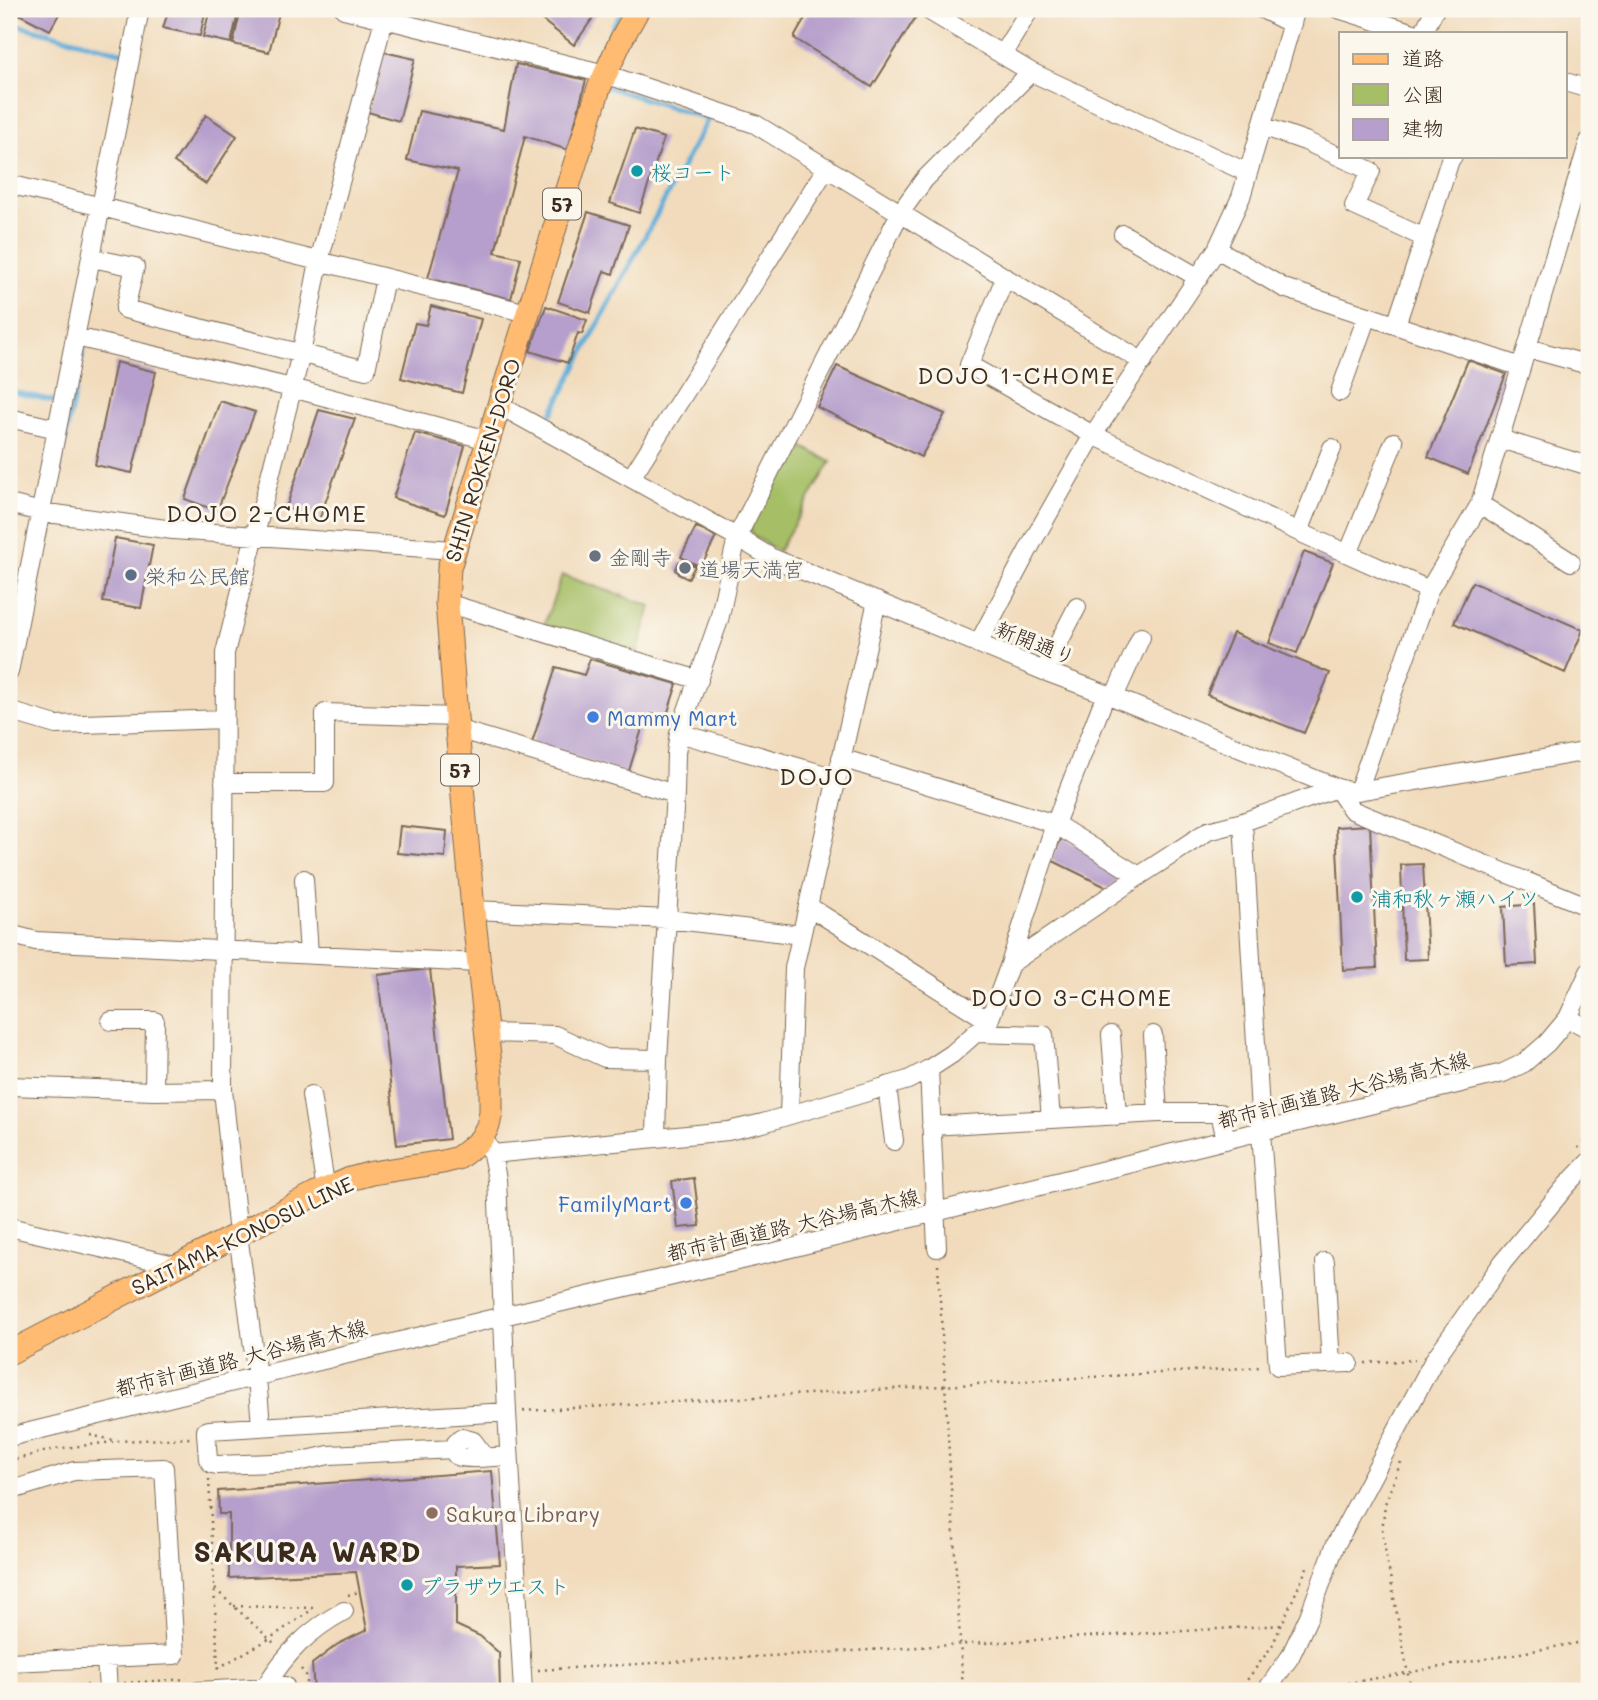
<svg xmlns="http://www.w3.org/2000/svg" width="1598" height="1700" viewBox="0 0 1598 1700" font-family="Mali,'Klee One',sans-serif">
<rect width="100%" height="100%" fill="#fbf7ec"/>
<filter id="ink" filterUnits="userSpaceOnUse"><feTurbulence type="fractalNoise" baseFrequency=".0143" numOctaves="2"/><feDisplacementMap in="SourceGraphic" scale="14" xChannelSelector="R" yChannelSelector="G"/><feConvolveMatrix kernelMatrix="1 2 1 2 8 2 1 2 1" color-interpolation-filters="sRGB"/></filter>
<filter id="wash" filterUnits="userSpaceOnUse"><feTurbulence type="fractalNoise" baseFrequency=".00686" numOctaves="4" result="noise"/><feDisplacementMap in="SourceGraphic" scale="28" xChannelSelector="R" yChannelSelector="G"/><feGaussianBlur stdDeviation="1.57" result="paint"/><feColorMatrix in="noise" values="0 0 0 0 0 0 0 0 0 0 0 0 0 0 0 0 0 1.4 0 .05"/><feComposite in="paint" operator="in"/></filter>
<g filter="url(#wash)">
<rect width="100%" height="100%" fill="#f1dbbc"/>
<!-- green -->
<path fill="#a6bf66" stroke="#707442" stroke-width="2" d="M792,441l39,21 -53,89 -26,-16 -3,-13z
M562,575l89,31 -14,47 -93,-28z"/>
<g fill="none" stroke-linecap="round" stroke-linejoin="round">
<!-- stream -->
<path stroke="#5fadd9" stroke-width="5" d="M9,23l119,31
M600,60l13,-35 11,-16
M9,391l50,11
M552,413l53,-102 103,-192 -104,-33
M32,598l50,-241 16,-89
M10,708l8,-38"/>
</g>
<g id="blocks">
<!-- building -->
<path fill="#b69fcc" d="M17,9h45l-12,21 -35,-18z
M169,9h37l-6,27 -37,-8z
M210,9h29l-8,34 -28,-6z
M241,9h39l-11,43 -36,-8z
M473,9h39l-3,9z
M528,9h71l-25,36z
M810,9h96l11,6 -45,72 -78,-49z
M384,52l31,7 -16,62 -31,-9z
M516,64l70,16 -18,70 -43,-14 -30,116 26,6 -10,41 -83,-21 30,-107 -51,-11 12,-49 85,18z
M206,115l31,21 -31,48 -32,-22z
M635,129l29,9 -25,75 -29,-10z
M588,212l41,13 -16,49 -9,-3 -14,42 -32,-11z
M431,306l50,13 -19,74 -61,-15 14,-55 11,2z
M546,306l41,14 -5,14 -4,-1 -10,30 -38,-12z
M1468,360l38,14 -38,100 -40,-17z
M116,362l40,10 -24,101 -37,-8z
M837,366l108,48 -24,43 -104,-50z
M220,401l35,11 -38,99 -32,-12z
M319,410l36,9 -36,101 -33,-12z
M415,433l50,13 -20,69 -52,-17z
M696,527l20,10 -15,30 -20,-10z
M115,538l38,7 -12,63 -38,-6z
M1304,552l29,11 -36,90 -28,-10z
M684,561l11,5 -7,13 -10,-5v-2l-3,-2 4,-8 4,1z
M1472,582l111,48 -18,43 -111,-50z
M1233,633l97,40 -26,60 -97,-38z
M590,659l87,25 -11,34 -14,-4 -6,2 -18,58 -96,-31 24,-76 28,8z
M1370,825l7,143 -34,2 -7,-143z
M400,826l47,5 -2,26 -48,-4z
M1062,837l64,38 -18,13 -57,-28z
M1423,864l5,95 -24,1 -3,-95z
M1534,904l3,60 -31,2 -3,-59z
M430,969l19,170 -52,6 -19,-170z
M694,1178l6,48 -22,2 -6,-47z
M492,1471l8,93 -44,2v59l24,11 19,17 1,38h-186l-2,-27 26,-20 29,-14 -11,-58 -127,6v-64h-10l-1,-23z"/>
</g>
</g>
<g filter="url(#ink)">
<use href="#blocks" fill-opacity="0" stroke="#7b6855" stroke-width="2"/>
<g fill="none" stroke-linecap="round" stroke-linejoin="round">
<!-- minor casing -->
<g stroke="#7b6855" stroke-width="20">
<path id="minor" d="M344,9l261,65 150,50 388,238
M926,9l105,63 217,101
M1262,9l30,15
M1338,9l76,24
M1423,33l12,-24
M1002,55l28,-46
M1565,82l24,7
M1262,126l43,15 66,30 -17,35 71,32 -29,87
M9,184l518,129
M1123,234l76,44
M1425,238l25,-78 3,-4
M1217,249l67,39 237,79
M92,258l43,9 -10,42 241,61 19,-92
M1005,278l-36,87 124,70 206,97 130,58
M76,337l216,51 196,52
M1527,348l62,17
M1340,392l27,-76
M499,405l238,132 33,20 274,114 62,23 231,94 11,3h10l231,-40
M9,418l48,11
M1500,439l89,27
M631,478l196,-311
M9,504l32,8 132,18 280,20
M1480,504l91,58
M1299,532l33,-84
M1348,554l46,-112
M447,603l252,77
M978,644l56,-105 59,-104 124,-186 24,-52 55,-188
M1044,671l33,-64
M9,672l131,-663
M1114,697l27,-60
M9,711l47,14 168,-6
M457,729l218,65
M679,733l157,45
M841,758l214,66 84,52
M224,783h101v-70l131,4
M1358,791l71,-201 51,-86 109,-363
M1243,822l19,324 16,220 71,-3
M304,879l5,75
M808,906l181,115
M473,910l195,9 133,16
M9,934l27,7 443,22
M1010,964l45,-140 51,-130
M1568,1018l21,11
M111,1021h44l-1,70
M488,1033l67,2 50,23 53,1
M977,1033l67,2 7,84
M1111,1035l6,81
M1153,1035l5,78
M929,1069l8,179
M9,1086l145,5 69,-1
M887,1086l7,55
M311,1095l15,95
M789,1115l5,-147 83,-367
M931,1126l227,-13h62l6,27
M656,1137l2,-78 17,-265 1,-41 3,-20 40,-113 18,-83 163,-324 24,-33 107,-108
M487,1144l5,10 5,25 10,233 16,279
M492,1154l236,-23 35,-8 145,-43 21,-11 23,-15 37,-33 21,-57 129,-88 69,-45 35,-9 94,-34 15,22 237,97
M9,1227l170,39
M1325,1262l6,102
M261,1426l-4,-49 -19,-143 -15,-144 2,-437 76,-299 18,-93 65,-242
M9,1437l494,-121 276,-65 482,-120 242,-58 21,-10 23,-20 21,-25 21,-46
M455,1449l-126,6 -31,7 -81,3 -5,-1 -4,-5 -2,-25v-3l3,-1 298,-18
M485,1457l-12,-16 -11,-3 -6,5c-1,4 -3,8 0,12 5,6 44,1 53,1
M9,1491l65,-20 90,-3 11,187 -166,7
M106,1658l2,33
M265,1687c21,-34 44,-57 79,-76
M198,1691l87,-5 1,5
M1266,1691l24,-34 19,-41 26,-70 99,-186 69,-98 64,-77 22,-23"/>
</g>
<!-- major casing -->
<g stroke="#7b6855" stroke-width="25">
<path id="major" d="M9,1353l307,-159 34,-15 22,-6 71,-11 15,-4 12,-9 11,-10 7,-13 3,-14v-38l-18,-164 -16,-181 -10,-126 2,-35 50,-163 100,-317 23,-50 16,-29"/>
</g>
<!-- path -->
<path stroke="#7b6855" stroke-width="2.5" stroke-dasharray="2 5" stroke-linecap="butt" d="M1578,1148l11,-12
M938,1265l25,426
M1365,1363l50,-3
M523,1411l737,-44
M90,1435l27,6 74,-3
M9,1461l46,-12 58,-7
M1401,1462l-16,42 -3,28 29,159
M209,1479l9,189 -5,4
M215,1589l60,55
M348,1595l11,-3
M234,1606l80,2
M218,1668l51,-29 41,-28
M301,1669l5,6 2,16
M538,1670l745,-45
M124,1683l63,-4
M1320,1688l269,-47
M9,1689l80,-4
M1239,1691l33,-45 37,-83"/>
<!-- minor -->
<use href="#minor" stroke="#fff" stroke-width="18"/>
<!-- major -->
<use href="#major" stroke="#ffbb71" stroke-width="23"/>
</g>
</g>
<!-- markers -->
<g fill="#0f9aa8" stroke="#fbf7ec" stroke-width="2.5">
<circle cx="637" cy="171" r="7"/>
<circle cx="1357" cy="897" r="7"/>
<circle cx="407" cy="1585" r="7"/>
</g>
<g fill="#6b7280" stroke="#fbf7ec" stroke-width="2.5">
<circle cx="595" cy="556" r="7"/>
<circle cx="685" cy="568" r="7"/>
</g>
<circle fill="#5c6f8a" stroke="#fbf7ec" stroke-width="2.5" cx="131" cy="575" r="7"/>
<g fill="#3f7fe0" stroke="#fbf7ec" stroke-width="2.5">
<circle cx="593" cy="717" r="7"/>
<circle cx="686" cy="1203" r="7"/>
</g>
<circle fill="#8d6e63" stroke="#fbf7ec" stroke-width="2.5" cx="432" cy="1513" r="7"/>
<g text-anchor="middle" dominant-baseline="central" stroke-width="6" stroke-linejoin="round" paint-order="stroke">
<!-- shield labels -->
<g fill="#fbf7ec" stroke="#75685c" stroke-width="2">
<rect x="543" y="188.5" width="38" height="31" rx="5"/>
<rect x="441" y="754.5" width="38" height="31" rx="5"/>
</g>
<g font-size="19" font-weight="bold" fill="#3b2a1e">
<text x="562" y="204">57</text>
<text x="460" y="770">57</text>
</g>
<!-- culture labels -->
<g font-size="21" fill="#0d838f" stroke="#fbf7ec" text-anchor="start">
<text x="651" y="171">桜コート</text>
<text x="1371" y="897">浦和秋ヶ瀬ハイツ</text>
<text x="421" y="1585">プラザウエスト</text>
</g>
<!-- street labels -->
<g font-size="21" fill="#3b2a1e" stroke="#fbf7ec">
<text transform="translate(482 460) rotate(-73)">SHIN ROKKEN-DORO</text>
<text transform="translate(1036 642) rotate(22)">新開通り</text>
<text transform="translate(1343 1089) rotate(-14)">都市計画道路 大谷場高木線</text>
<text transform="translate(793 1224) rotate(-13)">都市計画道路 大谷場高木線</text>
<text transform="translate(242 1235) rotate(-26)">SAITAMA-KONOSU LINE</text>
<text transform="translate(241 1357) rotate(-14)">都市計画道路 大谷場高木線</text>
</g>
<!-- worship labels -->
<g font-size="21" fill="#5b616d" stroke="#fbf7ec" text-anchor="start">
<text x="609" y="556">金剛寺</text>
<text x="699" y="568">道場天満宮</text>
</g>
<!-- service labels -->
<g font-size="21" fill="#4e5e75" stroke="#fbf7ec" text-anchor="start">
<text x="145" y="575">栄和公民館</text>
</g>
<!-- shop labels -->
<g font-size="21" fill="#366cbe" stroke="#fbf7ec" text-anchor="start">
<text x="607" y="717">Mammy Mart</text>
<text x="672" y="1203" text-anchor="end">FamilyMart</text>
</g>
<!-- education labels -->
<g font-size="21" fill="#785e54" stroke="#fbf7ec" text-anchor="start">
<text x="446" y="1513">Sakura Library</text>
</g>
<!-- neighbourhood labels -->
<g font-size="23" letter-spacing="2" fill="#3b2a1e" stroke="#fbf7ec">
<text x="1017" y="375">DOJO 1-CHOME</text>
<text x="267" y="513">DOJO 2-CHOME</text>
<text x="1072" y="997">DOJO 3-CHOME</text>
</g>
<!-- quarter labels -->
<g font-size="24" letter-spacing="2" fill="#3b2a1e" stroke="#fbf7ec">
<text x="817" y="775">DOJO</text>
</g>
<!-- district labels -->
<g font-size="28" font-weight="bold" letter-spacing="2" fill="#3b2a1e" stroke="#fbf7ec">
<text x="308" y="1551">SAKURA WARD</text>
</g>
</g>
<!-- margin -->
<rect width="1598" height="1700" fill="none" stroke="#fbf7ec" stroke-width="35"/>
<!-- legend -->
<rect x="1339" y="32" width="228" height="126" fill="#fbf7ec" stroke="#aea59a" stroke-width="2"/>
<rect x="1353" y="54" width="35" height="10" fill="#ffbb71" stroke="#aea59a" stroke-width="2"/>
<text x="1402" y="66" font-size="21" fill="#3b2a1e">道路</text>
<rect x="1353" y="84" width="35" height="21" fill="#a6bf66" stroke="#aea59a" stroke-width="2"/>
<text x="1402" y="102" font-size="21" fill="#3b2a1e">公園</text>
<rect x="1353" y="119" width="35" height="21" fill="#b69fcc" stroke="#aea59a" stroke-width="2"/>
<text x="1402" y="136" font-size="21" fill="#3b2a1e">建物</text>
</svg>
